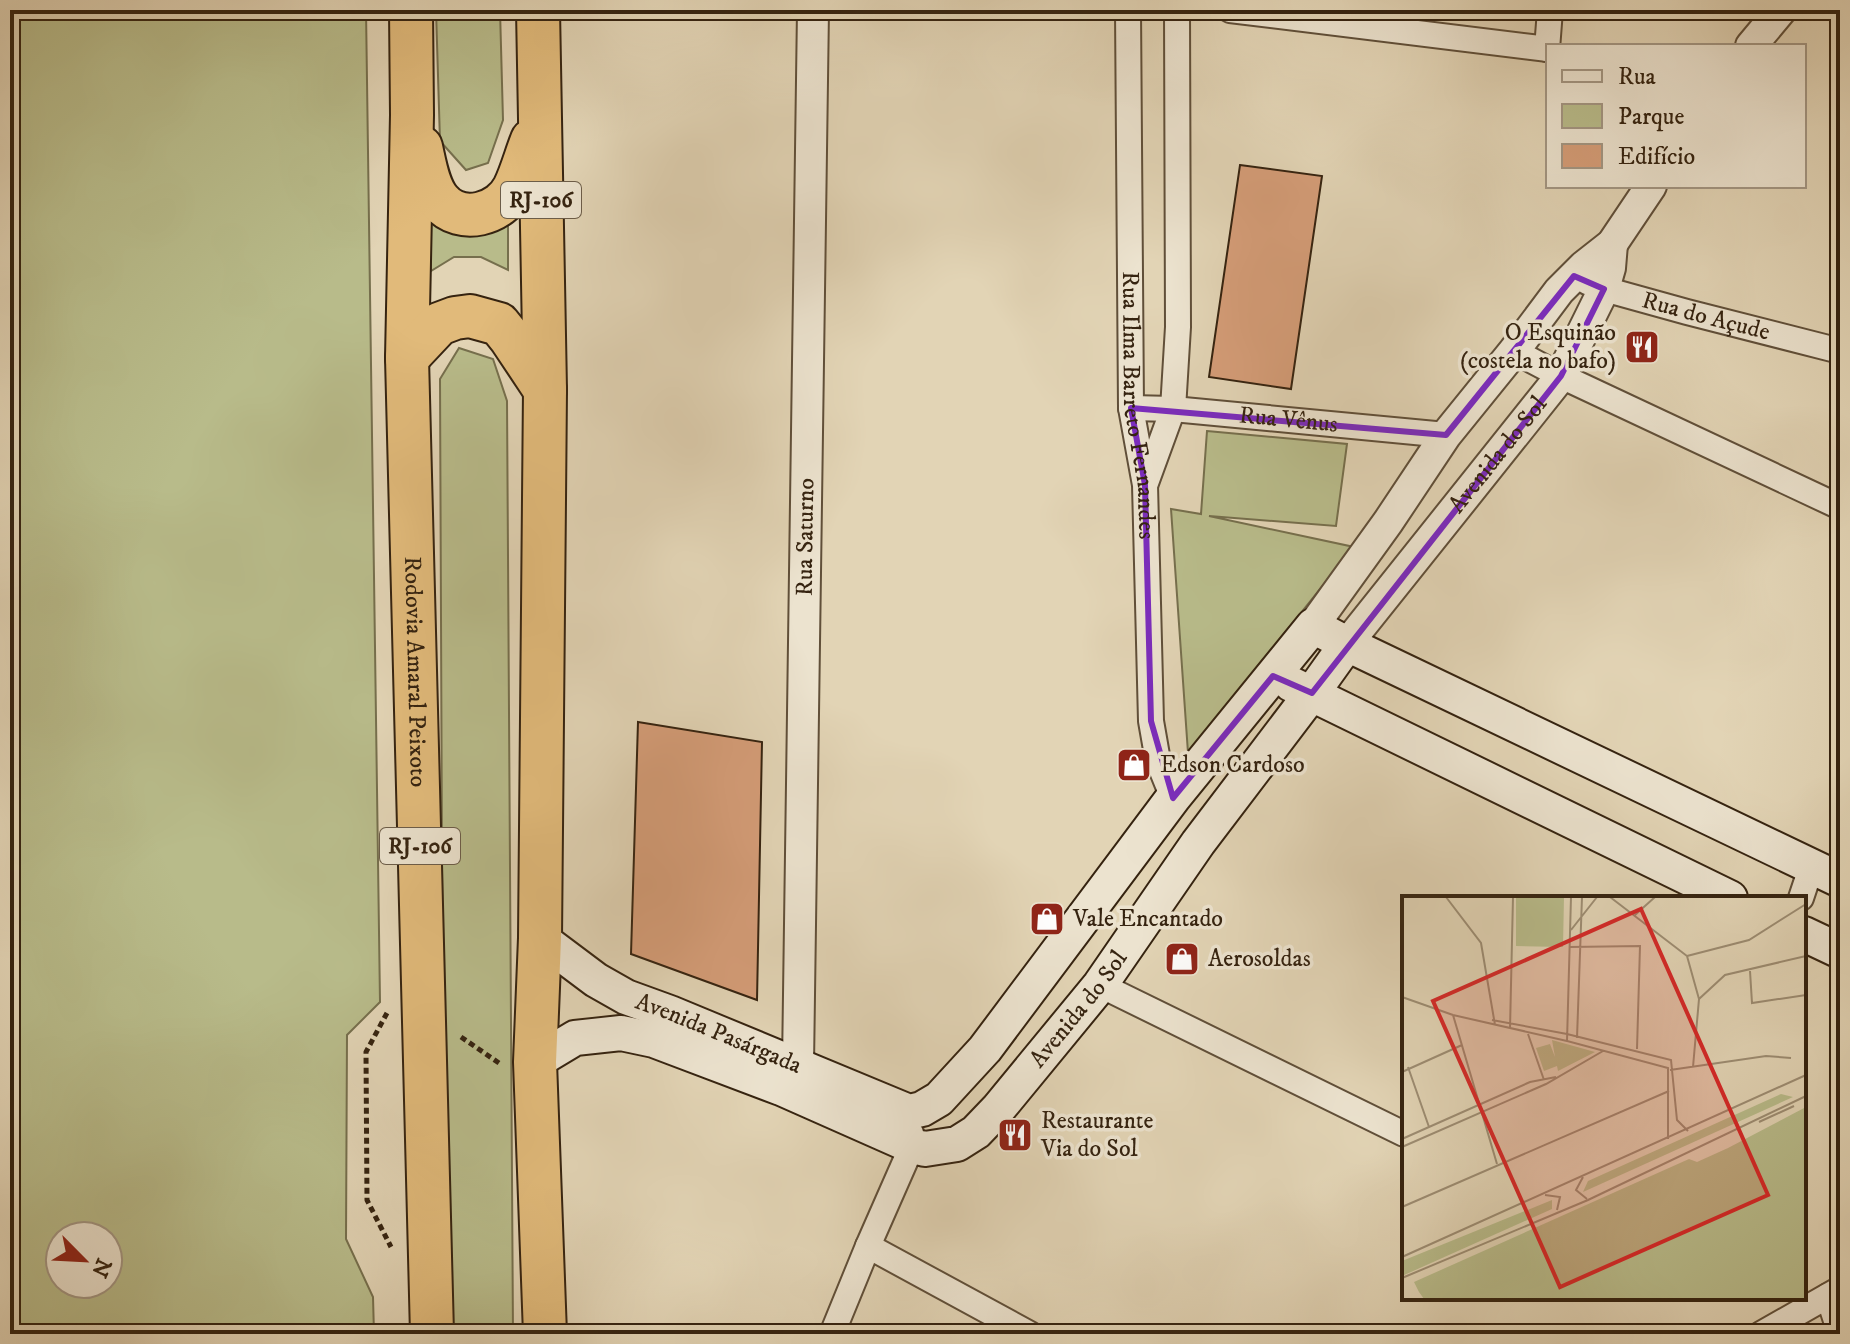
<svg xmlns="http://www.w3.org/2000/svg" width="1850" height="1344" viewBox="0 0 1850 1344" font-family="'IM FELL DW Pica',serif">
<rect width="100%" height="100%" fill="#e2d4b5"/>
<filter id="stains"><feTurbulence type="fractalNoise" baseFrequency=".0025" numOctaves="4"/><feColorMatrix values="0 0 0 0 .2 0 0 0 0 .09 0 0 0 0 .02 0 0 0 .5 -.17"/></filter>
<radialGradient id="worn" r=".72"><stop offset=".6" stop-color="#630" stop-opacity="0"/><stop offset="1" stop-color="#630" stop-opacity=".3"/></radialGradient>
<!-- green -->
<path fill="#b8bb8a" stroke="#766f4d" stroke-width="2" fill-rule="evenodd" d="M10,10h356l14,992 -33,33 -1,204 27,58 1,37h-364zM108,1236v48h-48v-48z
M436,10h64l3,110 -15,43 -22,7 -26,-29z
M431,214l77,4v52l-27,-13h-27l-23,14z
M459,348l34,11 14,42 6,933h-69l-4,-955z
M1207,431l140,13 -11,82 -127,-10 145,31 -166,206 -17,-244 30,5z"/>
<!-- building -->
<path fill="#d59d78" stroke="#352310" stroke-width="2" d="M1240,165l82,11 -31,213 -82,-12z
M638,722l124,20 -5,258 -126,-46z"/>
<g fill="none" stroke-linecap="round" stroke-linejoin="round">
<!-- minor casing -->
<g stroke="#604f39" stroke-width="28">
<g id="minor">
<path id="s1" d="M1128,10l3,398 14,77 6,236 7,40 15,37"/>
<path d="M1230,10l318,39"/>
<path d="M1547,49l3,-39"/>
<path id="s2" d="M1587,282l17,7 83,23 153,39"/>
<path d="M1514,351l47,25 279,131"/>
<path id="s3" d="M1131,408l42,1 273,26"/>
<path d="M1146,483l27,-74 5,-82 -1,-317"/>
<path d="M1801,898l11,-33"/>
<path d="M1100,985l304,149"/>
<path d="M868,1246l162,88"/>
<path d="M1828,1296l12,37"/>
<path d="M832,1334l36,-88 44,-100 -1,-13"/>
<path d="M1761,1334l79,-45"/>
</g>
</g>
<!-- tertiary casing -->
<g stroke="#604f39" stroke-width="34">
<g id="tertiary">
<path d="M1751,46l30,-36"/>
<path d="M1313,626l75,-104 58,-87 68,-84 45,-60 25,-25 28,-22 39,-58"/>
<path id="s4" d="M1347,644l214,-268 43,-87 6,-21 2,-24"/>
<path id="s5" d="M798,1065l15,-1055"/>
</g>
</g>
<!-- secondary casing -->
<g stroke="#352310" stroke-width="38">
<g id="secondary">
<path d="M1291,684l439,214"/>
<path d="M1804,934l36,17"/>
<path id="s6" d="M540,938l56,42 30,17 44,16 239,99 13,-3 17,-10 46,-50 188,-251 140,-172 34,18 493,236"/>
<path id="s7" d="M535,1062l40,-24 46,-5 33,7 127,48 131,58 13,3 32,-5 19,-12 22,-23 102,-124 98,-142 114,-150 35,-49"/>
</g>
</g>
<!-- trunk casing -->
<g stroke="#352310" stroke-width="46">
<g id="trunk">
<path id="s8" d="M411,10l1,105 -5,243 25,976"/>
<path d="M538,10l7,380 -5,548 -5,124 10,272"/>
<path d="M421,147c4,17 7,40 19,54 21,25 61,13 74,-13 7,-14 12,-33 18,-48"/>
<path d="M407,358l32,-34 16,-6 15,-2 29,8 12,15 34,51"/>
</g>
</g>
<!-- path -->
<path stroke="#352310" stroke-width="5" stroke-dasharray="6 4" stroke-linecap="butt" d="M387,1013l-21,39 1,148 24,47
M461,1037l38,26"/>
<!-- minor -->
<use href="#minor" stroke="#ece3cf" stroke-width="24"/>
<!-- tertiary -->
<use href="#tertiary" stroke="#ece3cf" stroke-width="30"/>
<!-- secondary -->
<use href="#secondary" stroke="#ece3cf" stroke-width="34"/>
<!-- trunk -->
<use href="#trunk" stroke="#e1ba7a" stroke-width="42"/>
</g>
<!-- marked area -->
<path fill="none" stroke="#7b2cbf" stroke-width="6" stroke-linejoin="round" d="M1574,276l30,13 -43,87 -249,317 -39,-17 -100,122 -22,-77 -6,-236 -14,-77 315,27z"/>
<!-- icons -->
<defs>
<g id="restaurant-square" transform="scale(1.8)"><rect x="-9" y="-9" width="18" height="18" rx="4" fill="#8f2418" stroke="#ece3cf"/><path d="M-5-6h1v4h1v-4h1v4h1v-4h1v5L-1.5 .5V6h-2V.5L-5-1ZM5-6V6H3V1.5H1.5Q1.5-4 5-6Z" fill="#fff"/></g>
<g id="shop-square" transform="scale(1.8)"><rect x="-9" y="-9" width="18" height="18" rx="4" fill="#8f2418" stroke="#ece3cf"/><path d="M-5-2.5h2.3a2.7 3.5 0 0 1 5.4 0H5L5.5 6h-11ZM-1.5-2.5h3a1.5 2.3 0 0 0-3 0Z" fill="#fff"/></g>
</defs>
<g fill-rule="evenodd">
<use href="#restaurant-square" x="1642" y="347"/>
<use href="#shop-square" x="1134" y="765"/>
<use href="#shop-square" x="1047" y="919"/>
<use href="#shop-square" x="1182" y="959"/>
<use href="#restaurant-square" x="1015" y="1135"/>
</g>
<g text-anchor="middle" dominant-baseline="central" stroke-width="7" stroke-linejoin="round" paint-order="stroke">
<!-- shield labels -->
<g fill="#ece3cf" stroke="#6c5d49" stroke-width="2">
<rect x="501" y="182" width="80" height="36" rx="6"/>
<rect x="380" y="828" width="80" height="36" rx="6"/>
</g>
<g font-size="22" font-weight="bold" fill="#352310">
<text x="541" y="200">RJ-106</text>
<text x="420" y="846">RJ-106</text>
</g>
<!-- street labels -->
<g font-size="24" fill="#352310" stroke="#ece3cf">
<text stroke="none"><textPath href="#s2" startOffset="124">Rua do Açude</textPath></text>
<text stroke="none"><textPath href="#s1" startOffset="396">Rua Ilma Barreto Fernandes</textPath></text>
<text stroke="none"><textPath href="#s3" startOffset="158">Rua Vênus</textPath></text>
<text stroke="none"><textPath href="#s4" startOffset="242">Avenida do Sol</textPath></text>
<text stroke="none"><textPath href="#s5" startOffset="528">Rua Saturno</textPath></text>
<text stroke="none"><textPath href="#s8" startOffset="662">Rodovia Amaral Peixoto</textPath></text>
<text stroke="none"><textPath href="#s7" startOffset="634">Avenida do Sol</textPath></text>
<text stroke="none"><textPath href="#s6" startOffset="204">Avenida Pasárgada</textPath></text>
</g>
<!-- poi labels -->
<g font-size="24" fill="#352310" stroke="#ece3cf" text-anchor="start">
<text x="1616" y="333" text-anchor="end">O Esquinão<tspan x="1616" dy="28">(costela no bafo)</tspan></text>
<text x="1160" y="765">Edson Cardoso</text>
<text x="1073" y="919">Vale Encantado</text>
<text x="1208" y="959">Aerosoldas</text>
<text x="1041" y="1121">Restaurante<tspan x="1041" dy="28">Via do Sol</tspan></text>
</g>
</g>
<!-- overview -->
<g transform="translate(1402 896)">
<rect width="404" height="404" fill="#e2d4b5"/>
<path d="M114,1h48l-1,50 -47,-1zM150,144l43,12 -37,19 -1,-5 -13,5 -8,-23 14,-4 5,13zM379,198l12,3 -210,95 5,-11zM404,211v192h-382l-5,-7 -5,-10 275,-123 8,3 31,-14zM150,304v9l-150,67v-15z" fill="#b8bb8a"/>
<path fill="none" stroke="#9d8d73" stroke-width="2" d="M44,1l35,46 14,82M169,1l-4,144 101,27v71M208,1l77,59 12,43 -6,68M233,19l20,-18M169,34l26,-33M168,51l70,-1 -3,103M285,60l62,-16 57,-36M348,75l2,32 54,-8M0,101l51,18 114,26M297,103l26,-24 81,-19M51,119l44,149M90,124l75,14M108,133l3,-132M126,138l16,46M165,138l104,26 6,60 11,11M175,142l5,-141M6,171l21,60M268,174l96,-14 25,2M0,176l60,-27M357,226l35,-16M0,243l128,-57 26,-5M0,251l144,-63 57,-33M181,281l-7,13 11,9M143,299l15,2 -3,13M0,311l267,-116M0,361l404,-182M0,382l186,-78 218,-104"/>
<path fill="#d62828" fill-opacity="0.15" stroke="#d62828" stroke-width="4" d="M239,13l127,286 -208,92 -127,-286z"/>
<rect width="404" height="404" fill="none" stroke="#352310" stroke-width="4"/>
</g>
<!-- margin -->
<rect width="1850" height="1344" fill="none" stroke="#e2d4b5" stroke-width="40"/>
<rect x="12" y="12" width="1826" height="1320" fill="none" stroke="#352310" stroke-width="4"/>
<rect x="20" y="20" width="1810" height="1304" fill="none" stroke="#352310" stroke-width="2"/>
<!-- legend -->
<rect x="1546" y="44" width="260" height="144" fill="#ece3cf" stroke="#a39683" stroke-width="2"/>
<rect x="1562" y="70" width="40" height="12" fill="#ece3cf" stroke="#a39683" stroke-width="2"/>
<text x="1618" y="84" font-size="24" fill="#352310">Rua</text>
<rect x="1562" y="104" width="40" height="24" fill="#b8bb8a" stroke="#a39683" stroke-width="2"/>
<text x="1618" y="124" font-size="24" fill="#352310">Parque</text>
<rect x="1562" y="144" width="40" height="24" fill="#d59d78" stroke="#a39683" stroke-width="2"/>
<text x="1618" y="164" font-size="24" fill="#352310">Edifício</text>
<!-- north arrow -->
<g transform="translate(84 1260) rotate(114)"><circle r="38" fill="#ece3cf" stroke="#a39683" stroke-width="2"/>
<path d="M0-6L14 30L0 20L-14 30Z" fill="#8f2418"/>
<text y="-12" font-size="22" font-weight="bold" text-anchor="middle" fill="#352310">N</text>
</g>
<rect width="100%" height="100%" filter="url(#stains)"/>
<rect width="100%" height="100%" fill="url(#worn)"/>
</svg>
